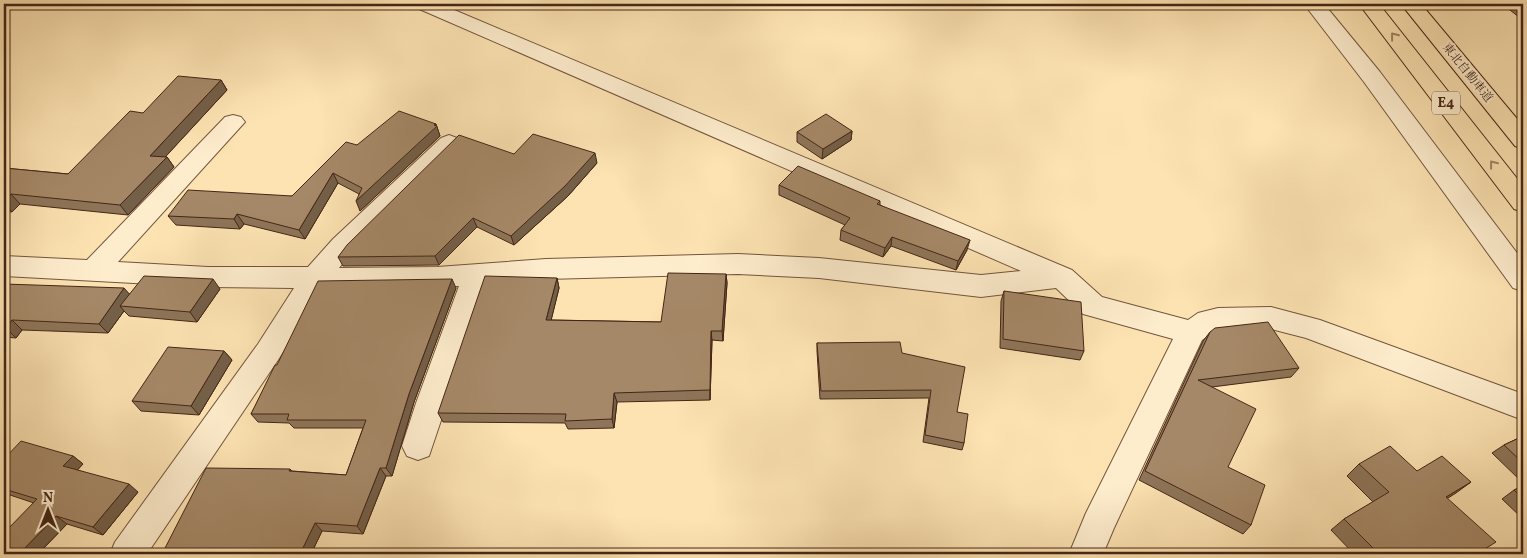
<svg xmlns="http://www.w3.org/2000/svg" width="1527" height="558" viewBox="0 0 1527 558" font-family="Vollkorn,'Noto Serif JP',serif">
<rect width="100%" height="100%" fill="#fde3b2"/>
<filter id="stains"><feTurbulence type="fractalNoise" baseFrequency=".004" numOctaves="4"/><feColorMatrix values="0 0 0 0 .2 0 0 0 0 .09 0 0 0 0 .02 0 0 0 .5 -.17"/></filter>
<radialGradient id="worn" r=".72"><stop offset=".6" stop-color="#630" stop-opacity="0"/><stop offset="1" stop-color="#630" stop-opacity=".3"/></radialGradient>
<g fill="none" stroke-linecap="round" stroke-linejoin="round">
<!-- street casing -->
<g stroke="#73553d" stroke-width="2">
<path id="street" d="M414,4h26l632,266 30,27 86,23 10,-7 20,-5 53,-1 49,13 203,74v26l-217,-82 -35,-9 -27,-1 -29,3 -13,9 -88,188 -11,26h-34l17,-41 87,-174 -90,-25 -27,-26 -75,9 -162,-19 -81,-4 -192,5 -59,5 -58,172 -11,4 -11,-4 -5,-10 14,-43 43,-117 -136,2 -45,72 -131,194h-37l5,-12 143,-198 36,-56 -86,-1 -204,-11v-20l83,4 138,-143 8,-2 8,2 4,5 -127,140 90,5h100l25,-28 108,-101 8,-3 8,3 4,5 -4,5 -106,105 -12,15 98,-1 109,-8 192,-5 81,4 162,17 40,-4 -604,-263z
M1304,4h20l56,68 143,189v30l-10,-3 -149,-206z"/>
</g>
<!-- highway casing -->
<g stroke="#452616" stroke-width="2">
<path id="highway" d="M1359,4h20l144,182v26l-9,-3z
M1401,4h20l102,122v23l-8,-3z"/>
</g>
<!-- street -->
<use href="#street" fill="#feedcd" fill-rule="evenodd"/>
<!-- highway -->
<use href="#highway" fill="#fde3b2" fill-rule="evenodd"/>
</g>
<!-- wall -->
<path fill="#8e7559" stroke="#452616" d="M1502,4h21v16z
M221,80l6,10 -62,67h2l7,10 -46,48 -108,-11 -8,8 -8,-1v-43l64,6 75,-61z
M436,124l4,12 -80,75 -1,-17 -21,-11 -33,56 -61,-15 -4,5 -64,-4 -8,-9 124,-20 65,-51z
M852,131l-1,9 -29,19 -25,-17v-10z
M514,154l83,9 -29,33 -54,49 -37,-18 -38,38 -96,1 -5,-9z
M779,185l101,16v4l87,45 -11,20 -65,-24 -8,11 -43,-17 1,-10 4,-5 -66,-30z
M726,274l1,9 -4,58 -11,-1 -2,60 -93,2 -3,26 -46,1 -3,-6 -122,-1 -5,-9 119,-135 2,10 -8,32 110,2z
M4,284l125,10 91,-5 -23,33 -68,-6 -5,-5 -16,22 -86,-3 -6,8 -12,-1z
M456,288l-42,114 -22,74h-6l-23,58 -41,-3 -11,23 -21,-85 2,2 54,4 17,-47h-69l-5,-5 -31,-1 -7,-8 26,-49z
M1004,291l80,60 -4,9 -80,-12 1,-47z
M1210,332l89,36 -8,9 -79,10 16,80 23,58 -8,9 -104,-54 64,-139z
M817,343l85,10 55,59 7,31 -2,7 -39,-8 6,-44 -109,1 -3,-48z
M224,351l8,9 -33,55 -58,-4 -9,-10z
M1523,436v47l-31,-30 12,-8z
M73,456l10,8 -6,6 61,22 -35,43 -36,-11 -29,30h-31l-3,-1v-20l30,-30 -30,-10v-34z
M1359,464l58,7 54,11 -24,16 30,56h-123l-23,-24 13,-11 29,-17 -26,-26z
M1523,486v33l-21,-20 12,-9z"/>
<!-- shaded-wall -->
<path fill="#745f48" stroke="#452616" d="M221,80l6,10 -70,76 -7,-10z
M436,124l4,12 -80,75 -4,-10z
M852,131l-1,9 -29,19 1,-10z
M595,153l2,10 -29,33 -54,49 -3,-9z
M167,157l7,10 -46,48 -8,-10z
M333,173l5,10 -33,56 -6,-9z
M11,194l9,10 -8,8 -8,-9v-2z
M237,214l7,10 -4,5 -6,-10z
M473,218l4,9 -38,38 -4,-9z
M892,237l-1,9 -8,11 2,-9z
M970,240l-3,10 -11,20 2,-9z
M726,274l1,9 -4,58 -1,-10z
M557,278l2,10 -10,41 -3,-9z
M213,279l7,10 -23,33 -7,-10z
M452,279l4,9 -42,114 -22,74 -6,-8 23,-74z
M124,288l9,10 -13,8 4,5 -16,22 -9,-9z
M12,320l10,10 -6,8 -10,-10z
M711,331l1,9 -2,60v-10z
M224,351l8,9 -33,55 -8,-9z
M614,393l3,9 -3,26 -2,-9z
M73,456l10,8 -9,10 -11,-8z
M380,468l6,8 -23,58 -6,-8z
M1471,482l-15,11 -25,16 15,-12z
M129,484l9,8 -35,43 -10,-8z
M56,516l11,8 -29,30h-19z
M315,523l7,8 -11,23h-11z"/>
<!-- building -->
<path fill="#a58867" stroke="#452616" d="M178,76l43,4 -71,76 17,1 -47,48 -109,-11 -7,7v-33l64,6 62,-63 13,2z
M399,111l37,13 -2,1 3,1 -81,75 6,-13 -29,-15 -34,57 -62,-16 -3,5 -66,-3 20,-26 104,6 54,-54 11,3z
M826,114l26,17 -29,18 -26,-17z
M533,134l62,19 -30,33 -54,50 -38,-18 -38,38 -97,1 9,-12 112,-110 55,19z
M798,166l82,35 -3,3 93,36 -12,21 -66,-24 -7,11 -44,-18 9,-12 -71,-33z
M668,273l58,1 -4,57h-11l-1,59 -96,3 -2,26 -47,2 1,-7 -128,-1 47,-137 72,2 -11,42 115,2z
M144,276l69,3 -23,33 -70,-6z
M452,279l-43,115 -23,74h-6l-23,58 -42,-3 -15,31h-138l44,-86 84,1 -1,2 57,4 20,-55h-79l2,-6h-38l24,-49h2l41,-84z
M4,284l120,4 -25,36 -87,-4 -6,8h-2z
M1004,291l77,11 3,49 -81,-12z
M1268,322l31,46 -101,12 58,29 -28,58 37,18 -14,40 -106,-54 65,-139 5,-4z
M900,342l2,11 63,14 -8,45 11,2 -4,29 -39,-8 6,-45 -110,1 -4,-48z
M168,347l56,4 -33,55 -59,-5z
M1523,436v27l-19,-18z
M21,441l52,15 -10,10 66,18 -36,43 -37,-11 -37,38h-9l-6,-3v-18l33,-34 -33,-10v-30z
M1390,446l27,25 25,-15 29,26 -25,15 50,45 -19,12h-98l-35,-35 45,-27 -30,-28z
M1523,486v13l-9,-9z"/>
<!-- one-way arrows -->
<defs><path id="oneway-chevron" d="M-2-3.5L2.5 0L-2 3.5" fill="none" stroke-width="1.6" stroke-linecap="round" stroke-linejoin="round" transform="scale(1.25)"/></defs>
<g stroke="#a18464">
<use href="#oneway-chevron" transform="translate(1394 36) rotate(-128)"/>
<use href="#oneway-chevron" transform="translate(1493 164) rotate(-128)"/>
</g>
<g text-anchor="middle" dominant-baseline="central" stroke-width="4" stroke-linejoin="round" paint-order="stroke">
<!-- far-street labels -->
<g font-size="12" fill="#452616" stroke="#feedcd">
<text transform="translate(1467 73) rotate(51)">東北自動車道</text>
</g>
<!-- shield labels -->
<rect fill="#feedcd" stroke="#7c624d" stroke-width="1" x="1432" y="91.5" width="28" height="23" rx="4"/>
<g font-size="14" font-weight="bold" fill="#452616">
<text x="1446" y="103">E4</text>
</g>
</g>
<!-- margin -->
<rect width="1527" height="558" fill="none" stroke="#fde3b2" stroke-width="20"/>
<rect x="5" y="5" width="1517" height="548" fill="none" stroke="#452616" stroke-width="2.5"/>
<rect x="10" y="10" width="1507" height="538" fill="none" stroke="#452616"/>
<!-- north arrow -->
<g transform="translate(48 510)" stroke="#feedcd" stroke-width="4" paint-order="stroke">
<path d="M0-4L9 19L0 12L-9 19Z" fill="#452616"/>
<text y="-8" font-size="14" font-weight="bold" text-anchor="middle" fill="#452616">N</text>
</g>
<rect width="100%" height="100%" filter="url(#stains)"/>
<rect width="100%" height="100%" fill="url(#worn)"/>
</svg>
